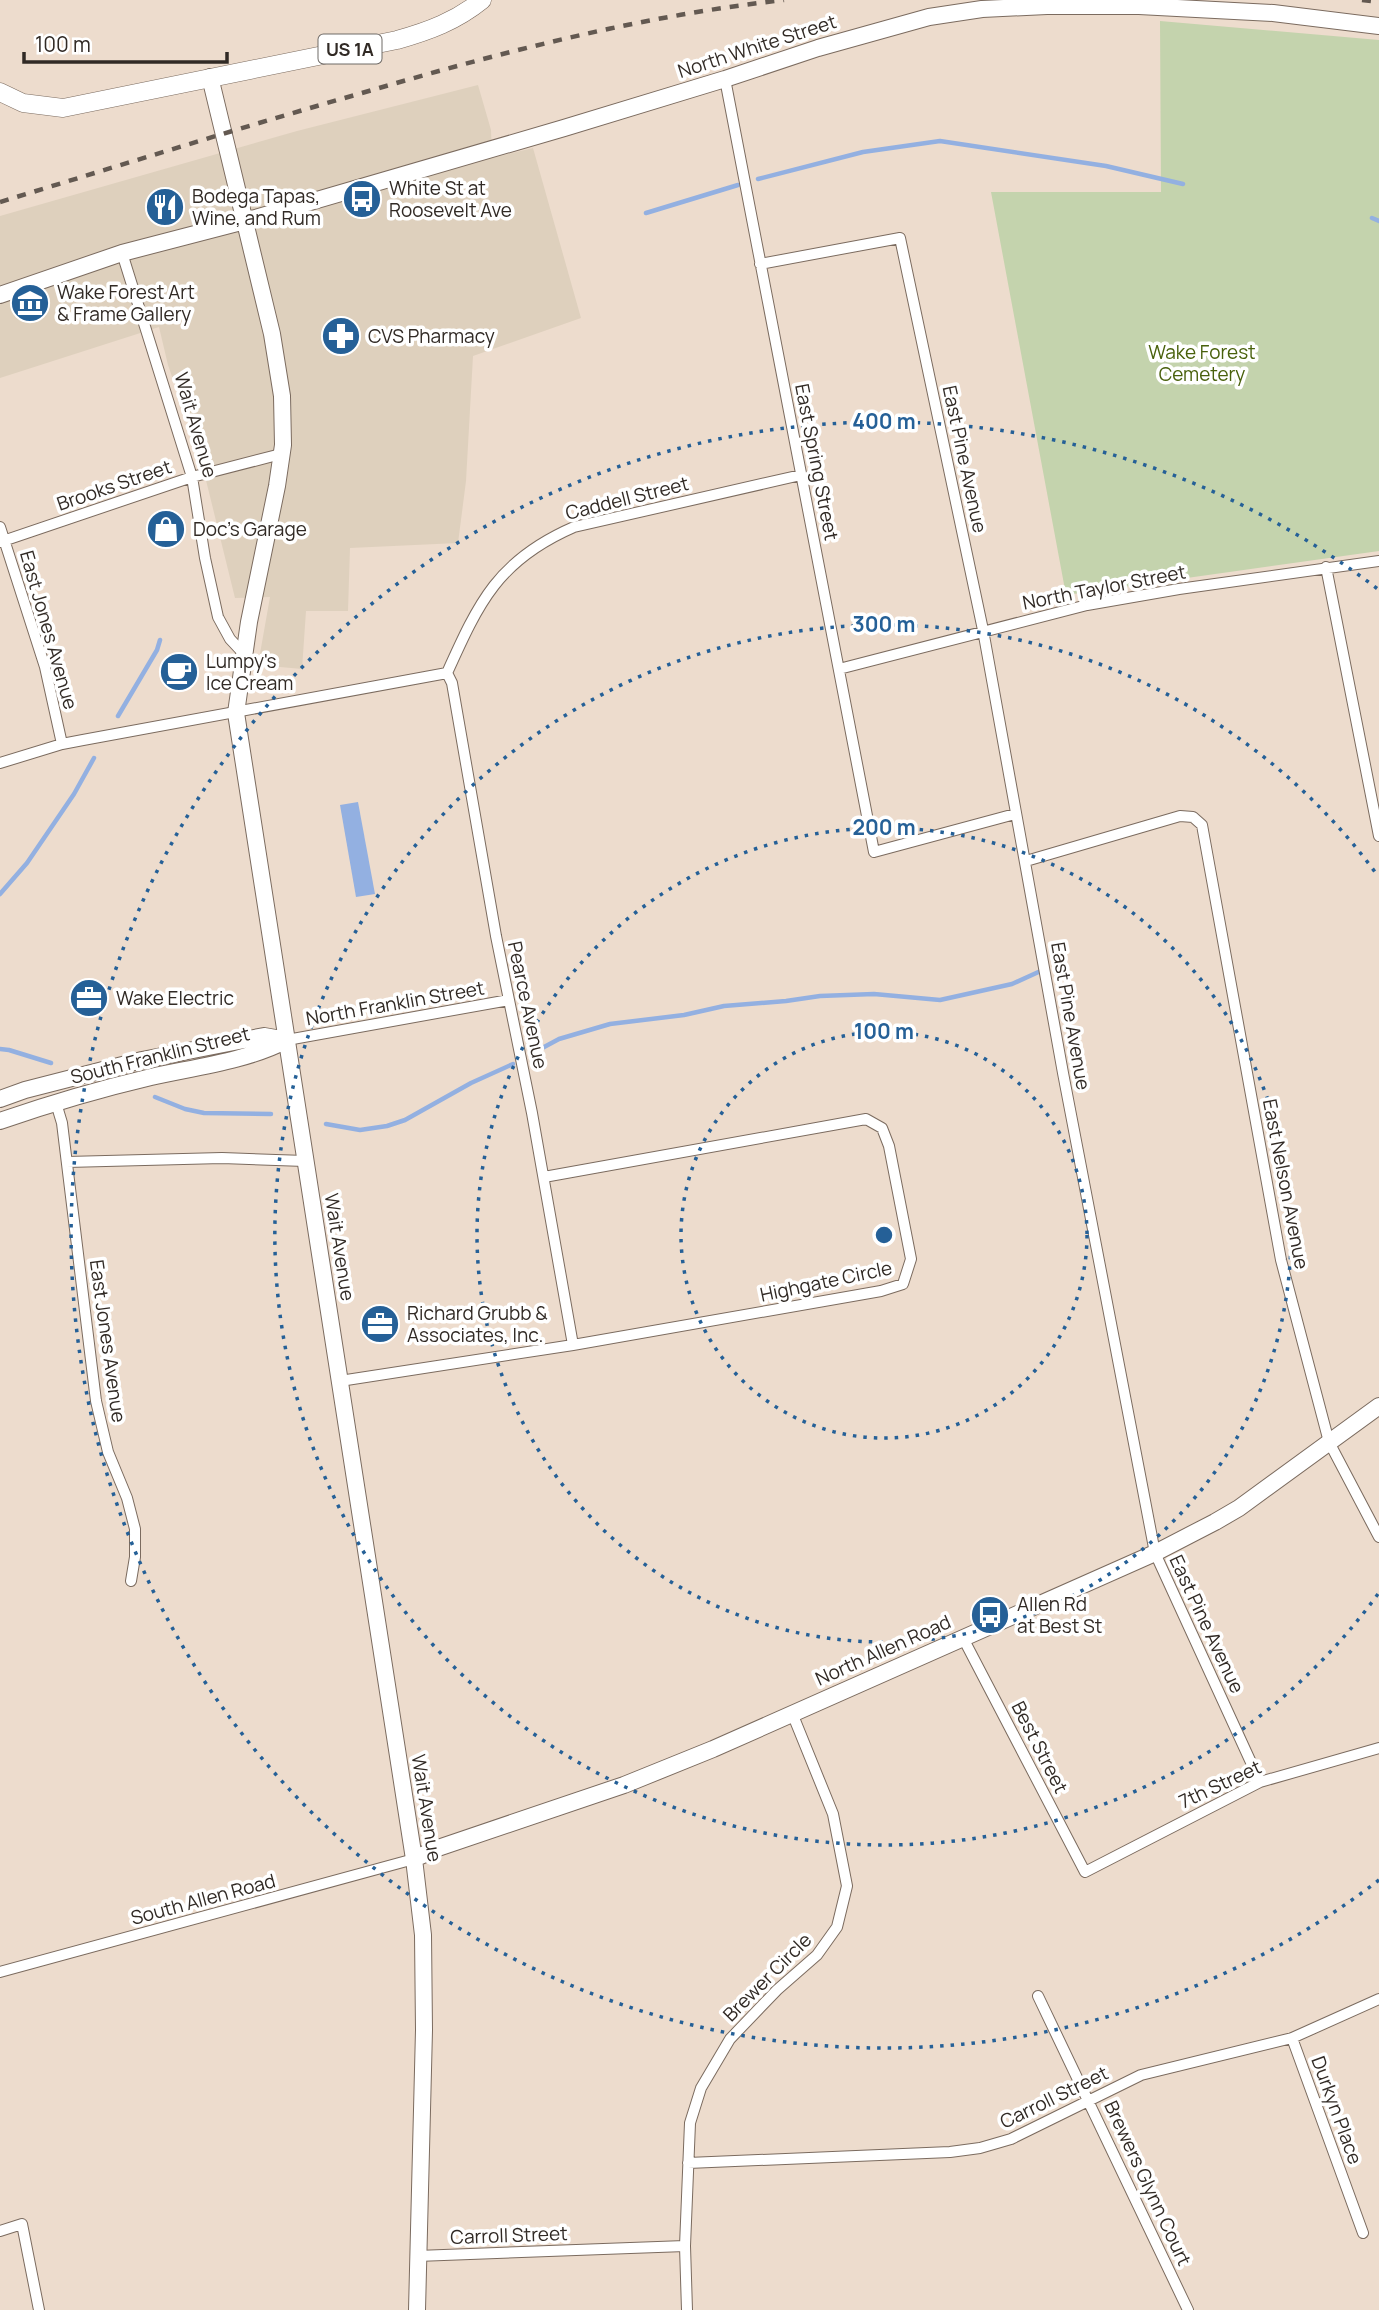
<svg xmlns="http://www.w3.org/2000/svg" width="1379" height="2310" viewBox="0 0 1379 2310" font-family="Manrope,sans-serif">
<rect width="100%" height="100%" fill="#eddccd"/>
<!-- commercial -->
<path fill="#ded0bd" d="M478,85l13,45 1,28 41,-10 48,170 -108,38 -7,125 -8,62 -108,5 -2,63h-42l-4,58 -44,-4 12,-68 -35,1 -33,-134 -34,-99 -9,-38 -159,51v-162l297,-85z"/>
<!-- green -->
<path fill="#c4d3ad" d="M1160,21l219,19v511l-313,44 -75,-403h170z"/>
<!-- water -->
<path fill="#93b0e1" d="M358,802l17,92 -19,3 -16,-92z"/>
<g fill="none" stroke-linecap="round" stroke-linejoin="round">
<!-- stream -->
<path stroke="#93b0e1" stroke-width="4.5" d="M758,179l105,-27 77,-11 166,25 77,18
M646,213l92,-28
M1372,218l7,3
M118,716l39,-66 3,-10
M0,894l27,-31 47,-69 20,-36
M0,1049l9,1 42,13
M533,1053l26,-14 51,-15 74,-9 40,-9 62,-5 34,-5 54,-2 66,6 72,-16 33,-15
M155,1097l30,12 19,4 67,1
M326,1124l34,6 27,-4 18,-6 66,-37 42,-19"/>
<!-- street casing -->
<g stroke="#7b6b5f" stroke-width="12">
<path id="street" d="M725,79l149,773 141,-38
M122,253l70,224 13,81 13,59 12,22 14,15
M760,264l140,-26 83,392 80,443 92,480 105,229
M0,527l45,140 17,77
M0,542l192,-65 89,-23
M1326,567l53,269
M839,669l248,-64 92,-16 200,-28
M447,673l5,10 44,253 36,177 41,232
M447,673c32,-71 51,-113 127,-146l227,-52
M0,763l62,-19 21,-4 364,-67
M1026,861l154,-45 13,1 9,8 79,435 48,182 50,95
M287,1040l222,-40
M56,1103l6,20 34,278 12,51 19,46 8,31v28l-4,24
M67,1162l155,-4 83,3
M340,1381l233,-36 308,-54 22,-7 8,-25 -22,-113 -7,-18 -16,-9 -322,58
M963,1638l122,234 175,-90 119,-34
M0,1972l414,-113
M1038,1996l150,314
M1292,2038l71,195
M688,2163l262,-11 30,-4 31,-9 130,-64 151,-37 87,-39
M0,2231l22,-7 17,86
M417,2256l268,-10
M687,2310l-2,-64 5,-123 11,-35 29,-49 47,-49 40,-35 20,-28 10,-41 -14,-72 -41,-101"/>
</g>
<!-- secondary casing -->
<g stroke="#7b6b5f" stroke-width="18">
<path id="secondary" d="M210,77l62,257 10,62 1,49 -6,41 -28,136 -13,91 178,1146 9,76 1,95 -7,280
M0,295l122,-42 123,-32 319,-93 161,-49 93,-31 111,-31 53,-8 65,-3h92l134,7 106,13
M0,1099l25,-9 117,-30 122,-24 23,4
M0,1121c49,-17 100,-32 151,-44 45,-10 96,-16 136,-37
M414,1859l24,-11 186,-63 89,-36 442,-196 60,-31 24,-14 140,-102"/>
</g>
<!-- primary casing -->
<g stroke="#7b6b5f" stroke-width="19">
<path id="primary" d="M0,92l23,11 40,5 334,-68c32,-9 59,-19 85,-40"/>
</g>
<!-- street -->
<use href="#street" stroke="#fff" stroke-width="10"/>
<!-- secondary -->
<use href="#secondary" stroke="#fff" stroke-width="16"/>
<!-- primary -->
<use href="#primary" stroke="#fff" stroke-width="18"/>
<!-- rail -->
<path stroke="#635951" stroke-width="4.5" stroke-dasharray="9 9" stroke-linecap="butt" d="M1362,0l17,2
M0,202c118,-36 236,-73 355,-107 140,-41 283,-79 429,-95"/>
</g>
<!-- distance rings -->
<g fill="none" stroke="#256097" stroke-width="3.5" stroke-dasharray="3.5 7">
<circle cx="884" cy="1235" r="203"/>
<circle cx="884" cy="1235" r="407"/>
<path d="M1378 1594A610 610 0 1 1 1378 876"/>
<path d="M1379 1880A813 813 0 1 1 1379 590"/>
</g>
<!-- icons -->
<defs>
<g id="bus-disc" transform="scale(2.0125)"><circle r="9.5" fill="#256097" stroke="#fff"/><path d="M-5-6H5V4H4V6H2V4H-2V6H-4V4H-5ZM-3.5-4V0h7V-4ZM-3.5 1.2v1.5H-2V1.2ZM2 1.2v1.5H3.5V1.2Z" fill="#fff"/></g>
<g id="restaurant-disc" transform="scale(2.0125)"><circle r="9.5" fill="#256097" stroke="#fff"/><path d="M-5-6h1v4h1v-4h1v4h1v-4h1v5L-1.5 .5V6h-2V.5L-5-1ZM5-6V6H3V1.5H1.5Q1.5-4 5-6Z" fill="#fff"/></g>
<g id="museum-disc" transform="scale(2.0125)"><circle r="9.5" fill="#256097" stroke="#fff"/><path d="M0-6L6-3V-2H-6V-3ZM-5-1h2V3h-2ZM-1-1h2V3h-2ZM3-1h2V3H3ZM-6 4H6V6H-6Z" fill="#fff"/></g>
<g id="pharmacy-disc" transform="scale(2.0125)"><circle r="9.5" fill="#256097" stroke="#fff"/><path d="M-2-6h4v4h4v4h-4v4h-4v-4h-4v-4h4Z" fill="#fff"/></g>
<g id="shop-disc" transform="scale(2.0125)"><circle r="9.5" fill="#256097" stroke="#fff"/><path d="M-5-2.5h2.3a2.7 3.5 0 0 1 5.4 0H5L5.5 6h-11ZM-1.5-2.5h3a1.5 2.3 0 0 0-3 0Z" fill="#fff"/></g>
<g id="cafe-disc" transform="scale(2.0125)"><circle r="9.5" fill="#256097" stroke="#fff"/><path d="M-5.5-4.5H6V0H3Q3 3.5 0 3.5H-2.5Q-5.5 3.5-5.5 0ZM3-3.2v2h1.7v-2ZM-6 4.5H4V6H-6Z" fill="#fff"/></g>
<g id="office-disc" transform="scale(2.0125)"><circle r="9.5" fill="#256097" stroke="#fff"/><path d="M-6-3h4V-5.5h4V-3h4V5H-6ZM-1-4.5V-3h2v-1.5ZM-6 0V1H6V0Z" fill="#fff"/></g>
</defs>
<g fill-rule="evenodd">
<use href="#bus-disc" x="362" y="199"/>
<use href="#restaurant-disc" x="165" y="207"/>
<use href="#museum-disc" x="30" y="303"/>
<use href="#pharmacy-disc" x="341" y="336"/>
<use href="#shop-disc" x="166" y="529"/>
<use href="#cafe-disc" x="179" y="672"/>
<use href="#office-disc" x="89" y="998"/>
<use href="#office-disc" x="380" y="1324"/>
<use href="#bus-disc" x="990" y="1615"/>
</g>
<g text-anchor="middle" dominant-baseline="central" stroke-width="7" stroke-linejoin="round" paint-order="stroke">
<!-- shield labels -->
<rect fill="#fff" stroke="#6f6a66" stroke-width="2" x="318.5" y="34.5" width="63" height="29" rx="5"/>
<g font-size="18" font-weight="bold" fill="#312a25">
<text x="350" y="49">US 1A</text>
</g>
<!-- street labels -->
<g font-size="19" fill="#312a25" stroke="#fff">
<text transform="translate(757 46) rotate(-18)">North White Street</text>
<text transform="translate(196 425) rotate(74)">Wait Avenue</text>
<text transform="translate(965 459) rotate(78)">East Pine Avenue</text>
<text transform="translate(817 462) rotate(79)">East Spring Street</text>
<text transform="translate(114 485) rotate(-19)">Brooks Street</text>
<text transform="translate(627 498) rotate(-14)">Caddell Street</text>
<text transform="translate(1104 587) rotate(-11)">North Taylor Street</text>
<text transform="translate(49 630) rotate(74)">East Jones Avenue</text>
<text transform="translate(395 1003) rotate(-10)">North Franklin Street</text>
<text transform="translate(528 1005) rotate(78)">Pearce Avenue</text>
<text transform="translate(1071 1016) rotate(80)">East Pine Avenue</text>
<text transform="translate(160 1055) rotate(-14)">South Franklin Street</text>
<text transform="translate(1286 1184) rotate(79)">East Nelson Avenue</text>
<text transform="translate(340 1247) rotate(81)">Wait Avenue</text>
<text transform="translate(826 1281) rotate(-12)">Highgate Circle</text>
<text transform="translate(108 1341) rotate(82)">East Jones Avenue</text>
<text transform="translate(1207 1624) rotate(65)">East Pine Avenue</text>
<text transform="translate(883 1650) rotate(-24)">North Allen Road</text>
<text transform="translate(1040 1747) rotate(63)">Best Street</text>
<text transform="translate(1220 1784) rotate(-25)">7th Street</text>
<text transform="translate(427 1808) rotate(81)">Wait Avenue</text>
<text transform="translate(203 1899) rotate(-15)">South Allen Road</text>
<text transform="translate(767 1977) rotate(-45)">Brewer Circle</text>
<text transform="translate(1054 2097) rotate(-26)">Carroll Street</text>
<text transform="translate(1337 2110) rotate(70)">Durkyn Place</text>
<text transform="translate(1148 2183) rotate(65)">Brewers Glynn Court</text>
<text transform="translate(509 2235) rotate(-2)">Carroll Street</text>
</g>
<!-- poi labels -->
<g font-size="19" fill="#312a25" stroke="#fff" text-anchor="start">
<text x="389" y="188">White St at<tspan x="389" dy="22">Roosevelt Ave</tspan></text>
<text x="192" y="196">Bodega Tapas,<tspan x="192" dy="22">Wine, and Rum</tspan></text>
<text x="57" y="292">Wake Forest Art<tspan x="57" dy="22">&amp; Frame Gallery</tspan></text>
<text x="368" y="336">CVS Pharmacy</text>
<text x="193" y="529">Doc's Garage</text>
<text x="206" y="661">Lumpy's<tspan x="206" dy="22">Ice Cream</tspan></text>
<text x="116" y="998">Wake Electric</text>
<text x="407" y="1313">Richard Grubb &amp;<tspan x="407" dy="22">Associates, Inc.</tspan></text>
<text x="1017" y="1604">Allen Rd<tspan x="1017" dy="22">at Best St</tspan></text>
</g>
<!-- park labels -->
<g font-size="19" fill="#49610c" stroke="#fff">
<text x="1202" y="352">Wake Forest<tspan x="1202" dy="22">Cemetery</tspan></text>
</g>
</g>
<circle cx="884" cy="1235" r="10" fill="#256097" stroke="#fff" stroke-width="3.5"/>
<g font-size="21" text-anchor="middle" font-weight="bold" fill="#256097" stroke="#fff" stroke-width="7" stroke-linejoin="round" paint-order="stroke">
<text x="884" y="429">400 m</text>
<text x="884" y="632">300 m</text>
<text x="884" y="835">200 m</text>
<text x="884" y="1039">100 m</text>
</g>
<!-- scale -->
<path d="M24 52v10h203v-10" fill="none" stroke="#312a25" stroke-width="3.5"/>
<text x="35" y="52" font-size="21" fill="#312a25" stroke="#ffffff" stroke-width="5" paint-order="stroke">100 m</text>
</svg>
